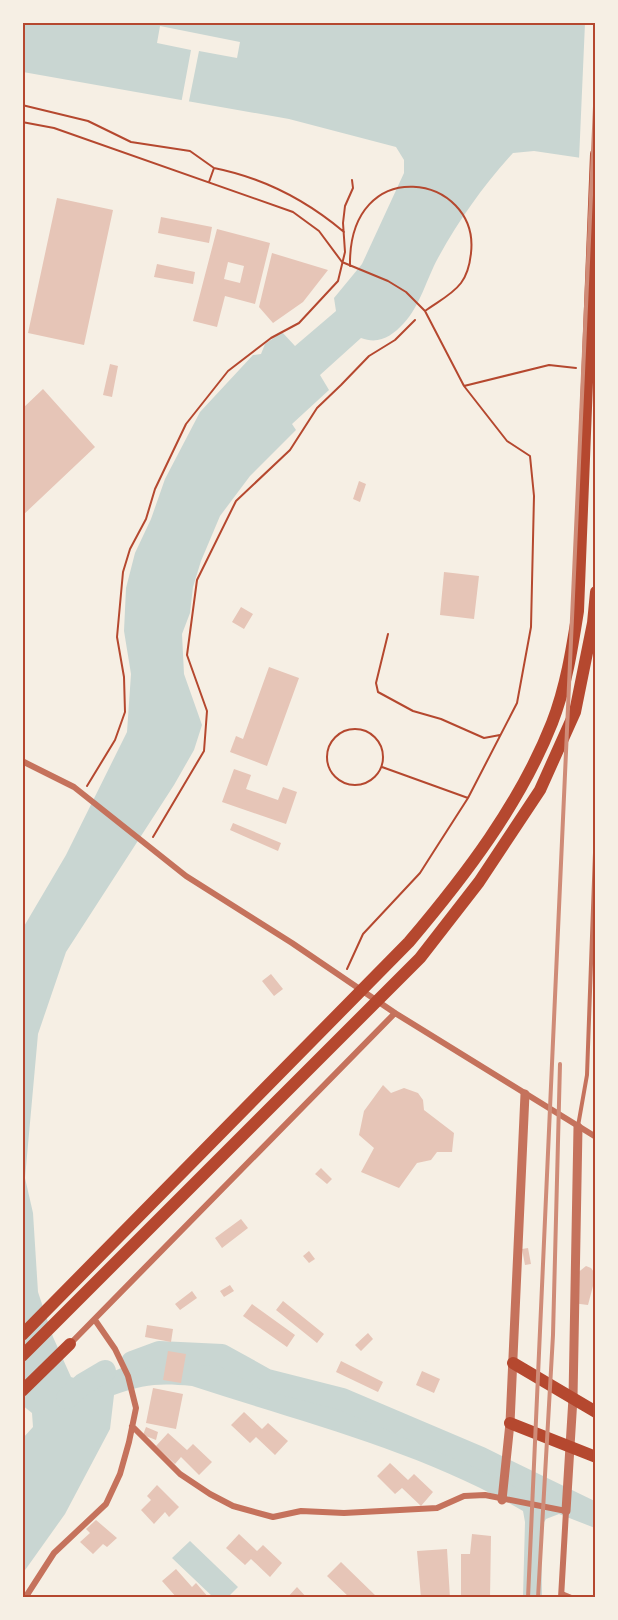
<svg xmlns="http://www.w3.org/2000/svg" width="618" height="1620" viewBox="0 0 618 1620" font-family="'Sofia Sans Condensed',sans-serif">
<rect width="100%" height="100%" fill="#f6efe4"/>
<!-- water -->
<path fill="#c9d6d2" d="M23,23h572v137l-61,-9 -21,2c-30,33 -54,67 -75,105 -11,20 -18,48 -34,65 -12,13 -25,22 -43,15l-41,37 9,15 -37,34 4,6 -46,46 -30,40 -19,45 -8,26 -3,26 -8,21 2,40 18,51 -8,25 -20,35 -108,167 -28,82 -13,144 8,35 5,79 15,45 18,40c24,9 40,-7 61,-13 12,-3 24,-6 36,-7 19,-3 37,2 55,6l372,145v20l-36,-14 -13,5 -5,8 1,70h-19l2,-75 -2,-11c-102,-60 -219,-88 -331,-125 -33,-3 -46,-2 -78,9l-4,34 -45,85 -42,59v-135l10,-11 -1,-14 -10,-8 1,-477 43,-73 61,-123 4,-58 -7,-43 2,-43 9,-35 16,-34 14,-40 35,-67 53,-57 8,-1 4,-10 17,-12 13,14 41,-35 -2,-13 28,-34 42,-91v-13l-8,-13 -107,-28 -266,-47z
M190,1541l48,46 -10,10h-15l-41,-39z"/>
<!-- pier -->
<path fill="#f6efe4" d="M585,23h11v140l-17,-3z
M160,26l80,16 -3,16 -38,-7 -11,55 -7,-2 10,-54 -34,-7z"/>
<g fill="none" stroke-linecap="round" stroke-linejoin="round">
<!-- river -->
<path stroke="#c9d6d2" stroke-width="22" d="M132,1362l27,-10 63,3 45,25 75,19 139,59 115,56
M67,1398l16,-14 22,-13"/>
</g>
<!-- building -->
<path fill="#e6c5b7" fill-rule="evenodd" d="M57,198l56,12 -29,135 -56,-12z
M161,217l51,10 -3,16 -51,-10z
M217,229l53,14 -15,61 -30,-8 -8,31 -24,-6zM228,262l16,4 -4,17 -16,-4z
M272,253l56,17 -25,32 -30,21 -14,-16z
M157,264l38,8 -2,12 -39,-7z
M110,364l8,2 -6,31 -9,-2z
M43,389l52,58 -73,69v-107z
M359,481l7,3 -6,18 -7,-3z
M444,572l35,4 -5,43 -34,-4z
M241,607l12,7 -9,15 -12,-7z
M269,667l30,11 -32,88 -37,-14 6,-16 7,3z
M234,769l17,6 -5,14 32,11 5,-13 14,5 -11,32 -64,-22z
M233,823l48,20 -3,8 -48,-21z
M271,974l12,15 -9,7 -12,-15z
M383,1085l8,8 13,-5 14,5 5,7 1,10 30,23 -2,19h-15l-6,8 -14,3 -18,25 -38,-16 13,-24 -15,-13 5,-24z
M321,1168l11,11 -5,5 -12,-10z
M241,1219l7,9 -26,20 -7,-10z
M528,1248l3,16 -6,1 -3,-16z
M309,1251l6,8 -6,4 -6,-7z
M586,1266l5,2 5,7v12l-3,-1 -5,19 -16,-2 4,-29z
M230,1285l4,6 -10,6 -4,-6z
M192,1291l5,7 -17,12 -5,-6z
M283,1301l41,33 -7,9 -41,-33z
M252,1304l43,31 -8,12 -44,-31z
M147,1325l26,4 -2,13 -26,-5z
M368,1333l5,6 -12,12 -6,-6z
M168,1351l18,3 -5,29 -18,-3z
M341,1361l42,21 -5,10 -42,-20z
M422,1371l18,8 -6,14 -18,-8z
M153,1388l30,6 -7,35 -30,-6z
M244,1412l18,17 6,-6 20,18 -13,14 -19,-18 -6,6 -19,-18z
M146,1427l12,5 -2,8 -13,-5z
M168,1433l19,17 6,-6 19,18 -13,13 -18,-18 -6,7 -19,-18z
M390,1463l18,17 6,-6 19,18 -12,14 -19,-18 -7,6 -18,-18z
M157,1485l22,22 -10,10 -4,-5 -11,12 -13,-14 10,-10 -4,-4z
M96,1520l21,18 -10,9 -4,-3 -10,10 -13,-12 10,-9 -4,-4z
M239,1534l18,17 6,-6 19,18 -12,14 -19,-18 -6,6 -19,-17z
M472,1534l19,2 -1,61 -29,1v-44h9z
M447,1549l3,49h-29l-4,-47z
M341,1562l37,36h-28l-23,-22z
M176,1569l16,18 4,-4 13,15h-32l-15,-17z
M297,1587l10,11h-20z"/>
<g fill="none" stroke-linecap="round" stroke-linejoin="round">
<!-- path -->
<path stroke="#b5482f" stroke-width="2" d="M22,105l66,16 43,21 59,9 24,17
M22,122l32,6 239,84 26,19 23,31 46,19 18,11 19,19 39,75 43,55 23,15 4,40 -3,131 -14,76 -49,95 -34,53 -14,22 -57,61 -16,35
M209,182l5,-14c50,10 92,32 130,64
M350,266c-2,-115 130,-92 121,-13 -1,10 -4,22 -10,30 -9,12 -24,19 -36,28
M464,386l85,-21 27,3
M388,634l-12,49 2,9 35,19 28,8 43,19 16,-3
M327 757a28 28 0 1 1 56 0a28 28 0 1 1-56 0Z
M382,767l86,31
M87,786l28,-46 10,-28 -1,-35 -7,-40 6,-65 7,-23 16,-30 9,-30 31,-65 42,-53 43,-33 28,-15 39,-42 7,-29 -2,-29 2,-17 8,-18 -1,-8
M153,837l51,-86 3,-40 -20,-56 10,-75 39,-79 54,-51 27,-42 24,-23 28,-29 26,-16 20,-20"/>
<!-- service -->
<path stroke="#c5725c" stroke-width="4" d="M578,1126l9,-51 9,-250
M562,1593l12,5"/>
<!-- minor -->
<path stroke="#c5725c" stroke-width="6" d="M22,761l52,26 112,89 106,67 103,70 201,124
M70,1344l325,-331
M132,1426l48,48 30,20 23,12 40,11 28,-6 43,2 93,-5 27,-12 21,-1 81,16 -5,87
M25,1598l29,-45 52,-49 14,-30 9,-32 7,-34 -8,-32 -13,-27 -20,-29"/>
<!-- tertiary -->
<path stroke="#c5725c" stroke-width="9" d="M502,1500l8,-77 15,-329
M566,1511l7,-113 5,-271"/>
<!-- primary -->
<path stroke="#b5482f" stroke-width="12" d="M513,1363l83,49
M510,1423l86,34"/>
<!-- trunk -->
<path stroke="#b5482f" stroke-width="12" d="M22,1335l387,-393c56,-66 111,-138 143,-219 14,-36 20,-74 26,-112l18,-457
M22,1356l398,-398 59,-76 61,-92 35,-78 18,-89 3,-31
M22,1391l48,-47"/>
<!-- rail -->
<path stroke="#cf8b77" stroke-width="4" d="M528,1598l68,-1514
M538,1598l15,-263 7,-271"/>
</g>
<!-- border -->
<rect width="618" height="1620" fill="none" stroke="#f6efe4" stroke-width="48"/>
<rect x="24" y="24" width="570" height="1572" fill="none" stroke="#b5482f" stroke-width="2"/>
</svg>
